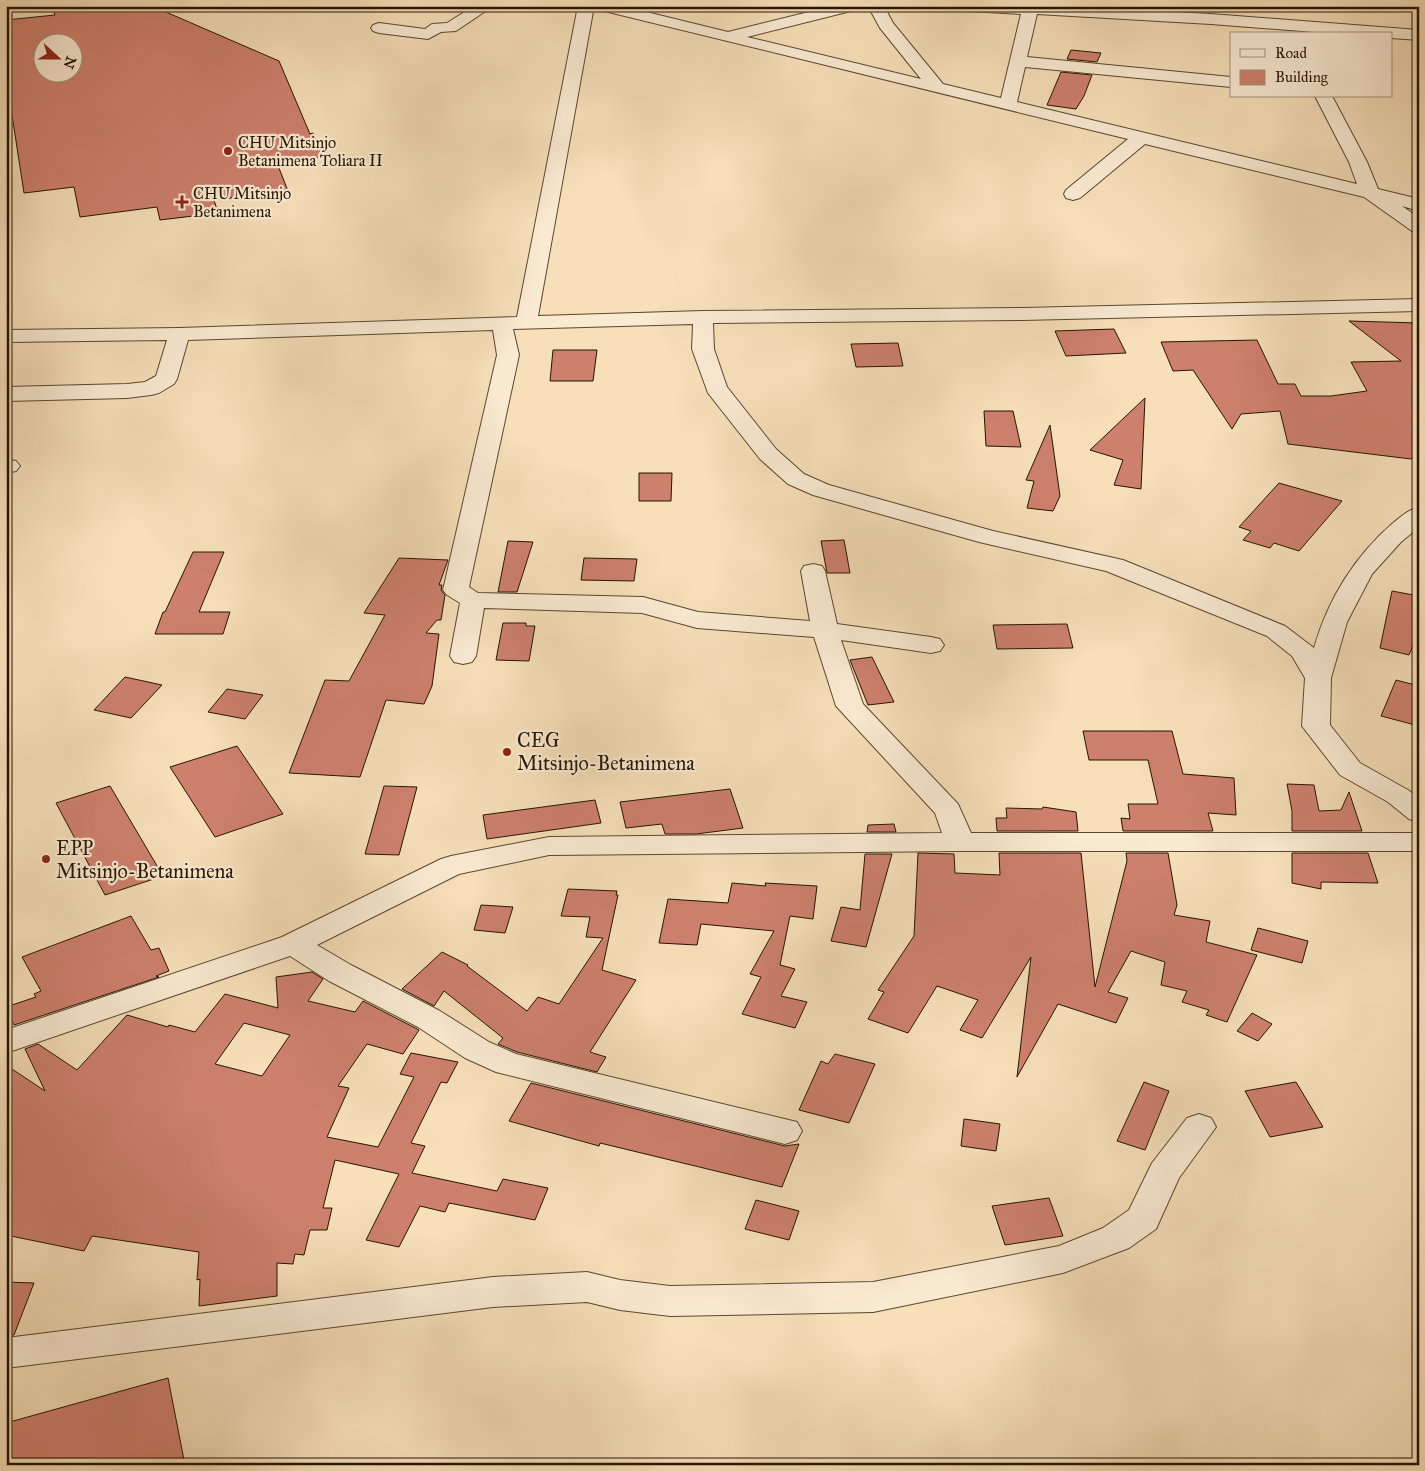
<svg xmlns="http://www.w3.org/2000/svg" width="1425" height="1471" viewBox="0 0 1425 1471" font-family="'IM FELL Great Primer',serif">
<rect width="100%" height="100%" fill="#f6dfb9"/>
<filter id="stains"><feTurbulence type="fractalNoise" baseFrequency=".004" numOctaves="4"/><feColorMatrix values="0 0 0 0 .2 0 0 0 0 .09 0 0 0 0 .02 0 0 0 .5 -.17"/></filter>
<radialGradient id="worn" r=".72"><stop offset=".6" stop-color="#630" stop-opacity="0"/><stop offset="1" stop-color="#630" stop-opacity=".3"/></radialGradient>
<!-- building -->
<path fill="#cd806e" stroke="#261400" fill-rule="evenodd" d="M52,6h100l127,55 31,73 3,-1 11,24 -47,6 11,28 -74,9 4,13 -58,7 -3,-13 -77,10 -6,-30 -50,6 -18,-117v-56l49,-5zM42,42h30v30h-30z
M1071,50l30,3 -4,9 -30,-3z
M1061,72l31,3 -8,21 -8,13 -29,-4z
M1349,321l70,2v129l-8,7 -123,-15 -8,-33 -39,3 -9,15 -39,-59 -20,1 -12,-29 96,-2 21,44h17l6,12h30l36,-5 -16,-29 50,-1z
M1114,329l12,24 -60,3 -11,-25z
M898,343l5,23 -47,1 -5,-23z
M553,350h44l-4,31h-43z
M1145,398l-4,91 -27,-4 9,-25 -33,-10z
M984,411h29l8,36 -35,-1z
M1050,425l10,71 -7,15 -26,-3 7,-27 -8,-1z
M639,473h33l-1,28h-32z
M1279,483l63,18 -43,50 -25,-8 -4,5 -27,-8 8,-9 -12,-4z
M844,540l6,33h-23l-6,-32z
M508,541l25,1 -16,50h-19z
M193,552h31l-25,60h31l-7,22h-68l8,-22h2z
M399,558l49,2 -9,25h3l-1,5 4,5 -4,25h-4l-11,13 13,1 -7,52 -8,18 -38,-4 -26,77 -71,-4 36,-93 24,1 36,-66 -21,-2z
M584,558l53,1 -3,22 -53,-1z
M1392,591l27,5v36l-10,23 -29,-7z
M503,623h23v3h9l-6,35 -33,-1z
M1067,624l6,24 -76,1 -4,-24z
M872,657l22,45 -26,3 -18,-45z
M125,677l37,8 -31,33 -37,-8z
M1396,680l23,6v40l-38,-10z
M227,689l36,6 -18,24 -37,-7z
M1083,731h89l11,43 51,4 2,37 -28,-2 5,18h-90l-2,-13 9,1 -2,-15h30l-10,-44h-59z
M237,746l46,68 -68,23 -45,-70z
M1287,784l27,1 5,26 22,-1 8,-18 13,39h-70v-20z
M110,786l53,90 -58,19 -49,-92z
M384,786l33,1 -18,68 -34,-1z
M730,789l13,39 -47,6h-31l-3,-10 -36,4 -6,-26z
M595,800l6,23 -114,16 -4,-24z
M1043,807l33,5 2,19h-81l-1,-13h11l-1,-10 36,1z
M894,824l2,8h-29l1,-7z
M918,853l36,1 1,19 45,2 -1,-22h82l14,134 32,-126 -1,-8h42l9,52 -3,10 36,6 -4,21 51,13 -30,67 -21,-7 3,-5 -27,-8 5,-11 -26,-6 4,-23 -34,-11 -23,41 20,6 -12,25 -58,-19 -41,73 14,-120 -49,81 -22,-8 18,-30 -41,-14 -29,47 -40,-14 16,-27 -6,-2 36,-54z
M1292,853h76l10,30 -57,-1v7l-29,-6z
M865,854h27l-26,93 -35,-6 10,-34 19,3z
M732,883l34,3 -1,-3 52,3 -4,33 -23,-3 -10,49 15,4 -14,27 26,6 -12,26 -53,-14 19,-37 -11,-3 24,-43 -73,-7 -4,21 -38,-2 9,-44 60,4z
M568,889l49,2 -1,4h2l-16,75 34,10 -46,72 16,5 -9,15 -80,-20 -19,-8 5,-6 -59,-47 -10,15 -32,-17 40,-37 26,13 -1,1 60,45 11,-14 21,7 44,-66 -17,-1 4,-20 -29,-1z
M481,905l32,2 -8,26 -31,-3z
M131,916l20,34 8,-2 10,23 -13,5 3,1 -145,48 -8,-18 30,-10 -2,-3 7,-3 -19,-34z
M1258,928l50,13 -6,22 -51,-13z
M312,972l11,7 -15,22 47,11 8,-11 56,29 -16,24 -36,-10 -29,42 11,2 -22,49 51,10 36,-70 -14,-3 11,-21 47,9 -11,21 -6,-1 -30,61 14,3 -13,27 85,18 6,-12 45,9 -13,32 -86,-17 -4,9 -25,-6 -21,41 -33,-7 33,-66 -64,-14 -12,48h9l-5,22h-17l-6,25 -9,-1 -2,10 -16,-1v33l-78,10 1,-27 -3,1 2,-28 -107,-16 -8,15 -78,-16v-170l39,26 -20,-42 13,-5 39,26 50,-55 41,12 1,-2 26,7 30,-38 53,14 -2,-31zM244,1023l46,12 -28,41 -47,-12z
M1252,1013l20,11 -14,17 -21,-10z
M835,1054l40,10 -26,59 -50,-13 22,-49 7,3z
M1144,1082l25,9 -24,59 -28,-9z
M1296,1082l27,45 -53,10 -25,-46z
M531,1083l254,63 14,-2 -17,43 -182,-44 -1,3 -90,-25z
M964,1119l36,5 -4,27 -35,-5z
M1049,1198l14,38 -58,9 -13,-39z
M756,1200l43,11 -10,29 -44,-11z
M6,1282l28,1 -20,52 -8,1z
M168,1378l17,87h-179v-42z"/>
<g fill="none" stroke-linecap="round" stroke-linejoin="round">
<!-- minor casing -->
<g stroke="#5a472e" stroke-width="2">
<path id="minor" d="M474,6h19l-37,25 -15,1 -13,7 -49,-6 -6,-2 -2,-3 2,-3 6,-2 46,6 7,-5 15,-1z
M578,6h16l-56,310 165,-5 319,-3 397,-9v12l-397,9 -309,3 1,26 13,38 49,62 28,25 25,11 164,46 130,29 162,66 29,22c14,-49 41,-92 79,-125 9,-7 15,-13 26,-16v20l-18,15 -29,32 -25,48 -16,56 -1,47 30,38 48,27 11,8v24l-10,-3 -21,-17 -48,-27 -38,-49 3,-48 -13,-22 -25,-20 -161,-65 -127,-29 -166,-47 -25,-11 -28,-25 -52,-66 -16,-44 1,-25 -180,5 6,26 -50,232 9,6 165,4 55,15 112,9 -9,-50 3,-5 9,-2 9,2 3,5 12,53 94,13 9,2 4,6 -4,6 -9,2 -90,-13 22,64 95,100 13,29h448v18h-459l-411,4 -90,19 -142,71 34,20 89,46 49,31 27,12 281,68 5,9 -5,9 -12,4 -289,-72 -31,-14 -47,-31 -89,-46 -39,-25 -284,97v-23l276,-93 159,-78 10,-3 98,-19 393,-4 -7,-20 -99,-107 -22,-69 -117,-9 -55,-15 -158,-5 -8,48 -4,6 -9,2 -9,-2 -4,-6 10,-53 -13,-8 -4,-5 54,-235 -4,-25 -305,10 -11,39 -3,5 -15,9 -8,2 -24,3 -121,3v-14l121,-3 18,-2 11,-6 11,-36 -161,2v-12l173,-2 338,-11z
M594,6h28l106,26 105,-26h28l-2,3 -112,28 174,42 -41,-51 -12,-22h16l9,17 50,61 58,14 20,-84 -53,-3 -6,-2 -2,-3h101l150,8 208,16v10l-28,-2v-4h-51l-129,-10 -174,-10 -10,43 204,20v10l-206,-20 -8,35 340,82 -8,-22 -34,-66h17l35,66 11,27 41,10v12l-17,-5 17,12v15l-7,-2 -48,-34 -219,-53 -65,54 -7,2 -7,-2 -2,-4 2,-4 62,-51 -532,-130z
M6,459l10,2 4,5 -4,5 -10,2z
M1199,1114l12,4 5,9 -37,51 -23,51 -27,19 -66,25 -190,39 -203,4 -50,-6 -33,-8 -94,5 -487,61v-30l487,-61 94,-5 33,8 50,6 203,-4 186,-36 44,-18 26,-18 23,-47 35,-45z"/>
</g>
<!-- minor -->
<use href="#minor" fill="#f9ead2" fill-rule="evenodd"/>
</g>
<!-- markers -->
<g fill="#8f2418" stroke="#f9ead2" stroke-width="2">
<circle cx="228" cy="151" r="5"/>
<path d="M179.5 194.5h5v5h5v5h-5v5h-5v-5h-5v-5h5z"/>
<circle cx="507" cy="752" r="5"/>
<circle cx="46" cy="859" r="5"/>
</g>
<g text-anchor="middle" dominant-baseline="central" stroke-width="4.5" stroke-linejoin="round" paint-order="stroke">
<!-- far-poi labels -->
<g font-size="16" fill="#261400" stroke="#f9ead2" text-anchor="start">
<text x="238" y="142">CHU Mitsinjo<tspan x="238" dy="18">Betanimena Toliara II</tspan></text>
<text x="193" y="193">CHU Mitsinjo<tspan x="193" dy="18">Betanimena</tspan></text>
</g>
<!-- poi labels -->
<g font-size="20" fill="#261400" stroke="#f9ead2" text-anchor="start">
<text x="517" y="740">CEG<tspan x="517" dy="23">Mitsinjo-Betanimena</tspan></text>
<text x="56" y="848">EPP<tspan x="56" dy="23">Mitsinjo-Betanimena</tspan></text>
</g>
</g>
<!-- margin -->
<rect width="1425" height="1471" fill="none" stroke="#f6dfb9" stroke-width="25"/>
<rect x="8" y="8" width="1410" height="1456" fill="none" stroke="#261400" stroke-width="2.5"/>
<rect x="12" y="12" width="1400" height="1446" fill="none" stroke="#261400"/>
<!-- legend -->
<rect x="1230" y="32" width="162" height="65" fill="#f9ead2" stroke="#a5947e"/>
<rect x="1240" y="49" width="25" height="8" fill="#f9ead2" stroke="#a5947e"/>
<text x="1275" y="58" font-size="15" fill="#261400">Road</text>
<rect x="1240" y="70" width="25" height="15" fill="#cd806e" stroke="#a5947e"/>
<text x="1275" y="82" font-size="15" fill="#261400">Building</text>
<!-- north arrow -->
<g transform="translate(58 58) rotate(111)"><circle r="24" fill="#f9ead2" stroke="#a5947e"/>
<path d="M0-4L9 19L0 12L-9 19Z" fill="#8f2418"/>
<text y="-8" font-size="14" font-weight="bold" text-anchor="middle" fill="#261400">N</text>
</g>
<rect width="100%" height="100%" filter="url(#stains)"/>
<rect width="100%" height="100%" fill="url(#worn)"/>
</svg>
